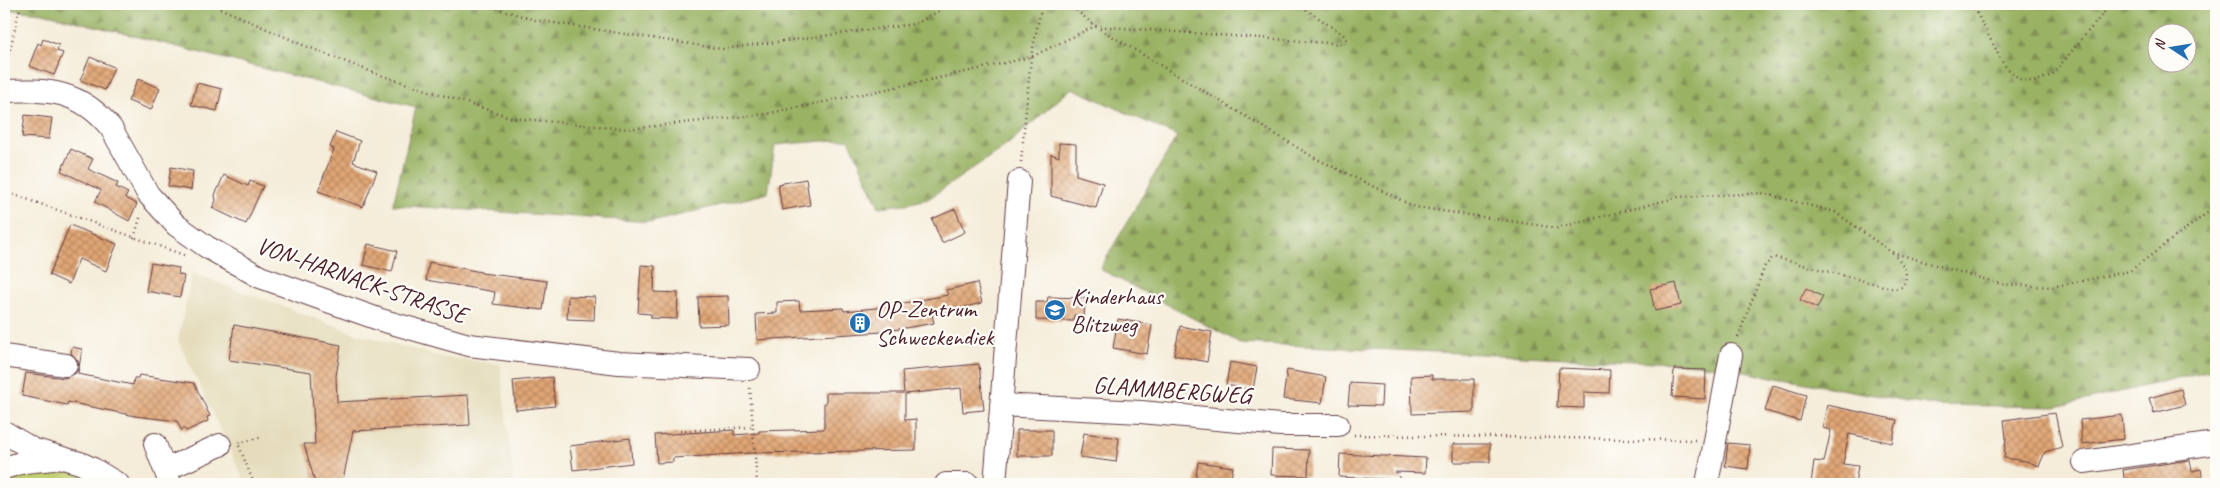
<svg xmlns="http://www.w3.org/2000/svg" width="2220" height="488" viewBox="0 0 2220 488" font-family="Caveat,sans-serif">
<defs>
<pattern id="forest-firs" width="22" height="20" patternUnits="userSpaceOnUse" patternTransform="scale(1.25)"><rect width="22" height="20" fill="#99b264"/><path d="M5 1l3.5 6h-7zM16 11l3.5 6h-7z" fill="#7f9053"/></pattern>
<pattern id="building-cross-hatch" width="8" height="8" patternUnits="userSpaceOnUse" patternTransform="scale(1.25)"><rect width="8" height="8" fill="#e1a675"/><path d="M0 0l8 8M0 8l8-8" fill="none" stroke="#b88760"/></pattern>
</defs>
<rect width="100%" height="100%" fill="#fdfcf7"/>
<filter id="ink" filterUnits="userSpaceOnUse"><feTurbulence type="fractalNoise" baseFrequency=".02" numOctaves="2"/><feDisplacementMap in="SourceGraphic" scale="10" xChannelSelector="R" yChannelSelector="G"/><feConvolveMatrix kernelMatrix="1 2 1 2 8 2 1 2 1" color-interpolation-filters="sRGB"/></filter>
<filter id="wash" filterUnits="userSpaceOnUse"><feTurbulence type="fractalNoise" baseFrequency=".0096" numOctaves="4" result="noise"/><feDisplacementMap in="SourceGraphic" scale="20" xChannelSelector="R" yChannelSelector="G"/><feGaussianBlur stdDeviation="1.12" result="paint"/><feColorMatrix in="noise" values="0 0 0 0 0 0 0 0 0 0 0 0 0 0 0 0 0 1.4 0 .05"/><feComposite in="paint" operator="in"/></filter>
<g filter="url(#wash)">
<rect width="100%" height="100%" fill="#f5edda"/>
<!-- built -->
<path fill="#e4dbba" d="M192,273l166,61 84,23 58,7 14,120h-268l-68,-144z"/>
<!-- green -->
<path fill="#c2d072" stroke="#86784e" d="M65,470l13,3 22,11h-96c15,-10 42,-13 61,-14z"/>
<!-- forest -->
<path fill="url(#forest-firs)" stroke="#726848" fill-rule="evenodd" d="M4,4h2212v365l-160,38 -125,-2 -233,-41 -458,-21 -140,-74 77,-133 -105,-48 -65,57 -79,54 -22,5 -27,3 -30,-68 -74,6 -7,48 -116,29 -259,-17 23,-98 -373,-94 -39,-4zM2158,32h30v30h-30z"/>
<g id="blocks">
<!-- building -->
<path fill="url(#building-cross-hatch)" d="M43,39l16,6 -2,6 6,2 -9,22 -25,-9 9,-23 3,2z
M90,57l24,10 -9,23 -25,-10z
M138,79l22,9 -9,22 -23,-9z
M197,83l25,6 -5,22 -26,-6z
M25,115l27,3 -3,21 -27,-2z
M336,132l24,9 -7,21 24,9 -14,36 -45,-16 16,-42 -4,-2z
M1059,143l17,1v31l27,8 -7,25 -45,-12v-42l8,3z
M71,149l22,10 -5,10 30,14 -2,4 12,6 -3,5 12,6 -8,17 -34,-19 6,-12 -40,-19z
M171,167l22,4 -2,19 -23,-4z
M224,175l24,11 2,-5 13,5 -17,38 -34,-16 4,-7 -1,-6z
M806,179l4,26 -28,5 -4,-26z
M955,209l10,23 -23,11 -10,-24z
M70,225l47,19 -11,27 -27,-12 -10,25 -20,-9z
M368,244l29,7 -5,21 -29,-7z
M429,262l52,10v1l66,8 -4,29 -50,-6 2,-12 -69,-12z
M151,263l28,5 -1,6 6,2 -4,21 -34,-6z
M641,265l14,1 -1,26 24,1 -1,26 -26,-1v-4l-13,-1z
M977,283l5,20 -50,12 2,8 -52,9 -125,8 -1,-26 21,-1v-11l22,-1 1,9 43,-2 1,3 32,-3 72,-13 -2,-5z
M1676,283l5,22 -26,6 -5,-22z
M1806,288l17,9 -6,11 -17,-8z
M568,296l27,1 -1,23 -27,-1z
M728,296l1,29 -30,1 -1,-29z
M1048,297l37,1 -1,18 -10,-1v6l-38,-1v-18h11z
M1118,319l34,6 -5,29 -34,-6z
M234,325l107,20 -5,31 1,26 131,-7 2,30 -117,6 -10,49 -4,4h-21l-3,-2 -11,-38h11l-4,-72 -82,-12z
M1180,326l32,6 -5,30 -33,-7z
M72,347l10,2 -4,25 55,11 1,-7h4l1,-3 55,8 16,33 -3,1 1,4 -22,10 -2,-3 -3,2 -4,-9 -42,-5 -67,-14 -1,3 -45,-9 4,-23 39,5 11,-5 3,-6 -1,-6 -7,-8z
M1230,362l27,5 -4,23 -27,-5z
M979,364l5,46 -21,2 -2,-24 -56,6v26l11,-1v31l-166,3 -77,5v4l-16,1 -2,-28 79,-5v5l25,-2v-2l65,-2v-26h2v-10h78l-2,-22z
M1559,368l51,2 -1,23 -25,-1v16l-27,-1z
M1674,369l32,1 -1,29 -33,-2z
M1287,370l39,7 -4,26 -39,-4z
M1432,375v4h42v33l-62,2 -1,-38z
M552,377l3,29 -39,4 -3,-29z
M1350,383l32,2 -1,21 -33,-1z
M1773,385l33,10 -6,26 -35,-10z
M2181,389l4,16 -31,8 -5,-15z
M1827,405l70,15 -5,23 -43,-9 -6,30 15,2 -3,18h-44l3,-23 10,1 7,-32 -9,-2z
M2055,413l7,34 -17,5 -6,14 -13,-5 -22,-3 2,-21 -2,-17z
M2122,415l2,24 -42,5 -2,-24z
M1017,430h35v26h-35z
M1084,433l35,5 -3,24 -36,-5z
M630,438l2,25 -59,7 -3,-24z
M1728,443l22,2 -2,24 -23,-3z
M1453,444h37v18h-37z
M1272,449l37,1 -1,26 -37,-1z
M1340,454l86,4 -1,15 -30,-1 6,8 -62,-3z
M2190,460l2,11 9,-2 3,15h-79l-2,-14z
M1198,462l35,5 -3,17 -35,-1z"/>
</g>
</g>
<g filter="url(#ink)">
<use href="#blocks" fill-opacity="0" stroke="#643e45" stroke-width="1"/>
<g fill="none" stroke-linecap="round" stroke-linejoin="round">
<!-- minor casing -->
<g stroke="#643e45" stroke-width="24">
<path id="minor" d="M4,91c44,-2 76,-1 107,37l37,66 28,31 31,22 53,30 121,43 88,25 150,18 130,6
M4,356l62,9
M1001,405l140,7 139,13h58
M4,432l28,17 48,14 13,6 25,15
M155,444l15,39
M2084,462l132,-19
M4,468l20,-6 29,-3
M165,470l55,-25
M946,484h22
M995,484l24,-303
M1707,484l24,-129"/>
</g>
<!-- path -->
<path stroke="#643e45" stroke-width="2.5" stroke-dasharray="1 4" stroke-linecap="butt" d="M211,4l92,41 74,29 136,44 114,11 139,-15 164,-34 101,-23 64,-31 248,18 4,-3 -2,-5 -47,-32
M482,4l53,16 187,29 193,-25 37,-20
M1063,4l12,5 20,17 220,132 100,49 142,21 122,-31 83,-4 73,19 56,40 110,32 51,3 78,-16 77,-58 9,-13
M1972,4l32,61 15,14 15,3 18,-7 59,-71
M4,74l17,-70
M4,131l4,-23
M1021,162l10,-105 11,-53
M4,191l180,64
M134,238l7,-23
M1738,337l27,-71 8,-9 122,32 7,-2c9,-14 1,-23 -9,-34
M750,388l7,96
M680,431l72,-4
M1354,435l342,5
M254,484l-16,-41 25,-6"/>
<!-- minor -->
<use href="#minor" stroke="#fff" stroke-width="22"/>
</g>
</g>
<!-- icons -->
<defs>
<g id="school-disc" transform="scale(1.125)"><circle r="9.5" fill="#1f6fb2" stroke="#fdfcf7"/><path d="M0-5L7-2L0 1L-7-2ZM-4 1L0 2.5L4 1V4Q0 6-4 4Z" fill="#fff"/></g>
<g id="building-disc" transform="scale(1.125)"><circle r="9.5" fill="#1f6fb2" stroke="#fdfcf7"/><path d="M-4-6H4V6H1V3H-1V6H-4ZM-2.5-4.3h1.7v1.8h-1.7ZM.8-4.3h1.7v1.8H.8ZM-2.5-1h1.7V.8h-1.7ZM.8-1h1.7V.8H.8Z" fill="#fff"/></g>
</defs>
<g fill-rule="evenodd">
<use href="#school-disc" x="1055" y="310"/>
<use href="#building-disc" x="860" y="323"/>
</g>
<g text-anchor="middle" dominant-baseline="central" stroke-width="4.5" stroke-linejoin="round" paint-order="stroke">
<!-- street labels -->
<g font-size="24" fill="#4a1f2b" stroke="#fdfcf7">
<text transform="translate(362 280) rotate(19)">VON-HARNACK-STRASSE</text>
<text transform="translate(1172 390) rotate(4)">GLAMMBERGWEG</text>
</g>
<!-- poi labels -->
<g font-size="24" fill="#4a1f2b" stroke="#fdfcf7" text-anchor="start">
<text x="1071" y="296">Kinderhaus<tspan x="1071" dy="28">Blitzweg</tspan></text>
<text x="876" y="309">OP-Zentrum<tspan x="876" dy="28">Schweckendiek</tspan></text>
</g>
</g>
<!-- margin -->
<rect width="2220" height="488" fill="none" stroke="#fdfcf7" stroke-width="20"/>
<!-- north arrow -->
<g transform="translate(2172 48) rotate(282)"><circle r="24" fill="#fdfcf7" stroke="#b5a4a5"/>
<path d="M0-4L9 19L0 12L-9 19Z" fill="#1f6fb2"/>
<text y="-8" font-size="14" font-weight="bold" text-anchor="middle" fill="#4a1f2b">N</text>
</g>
</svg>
